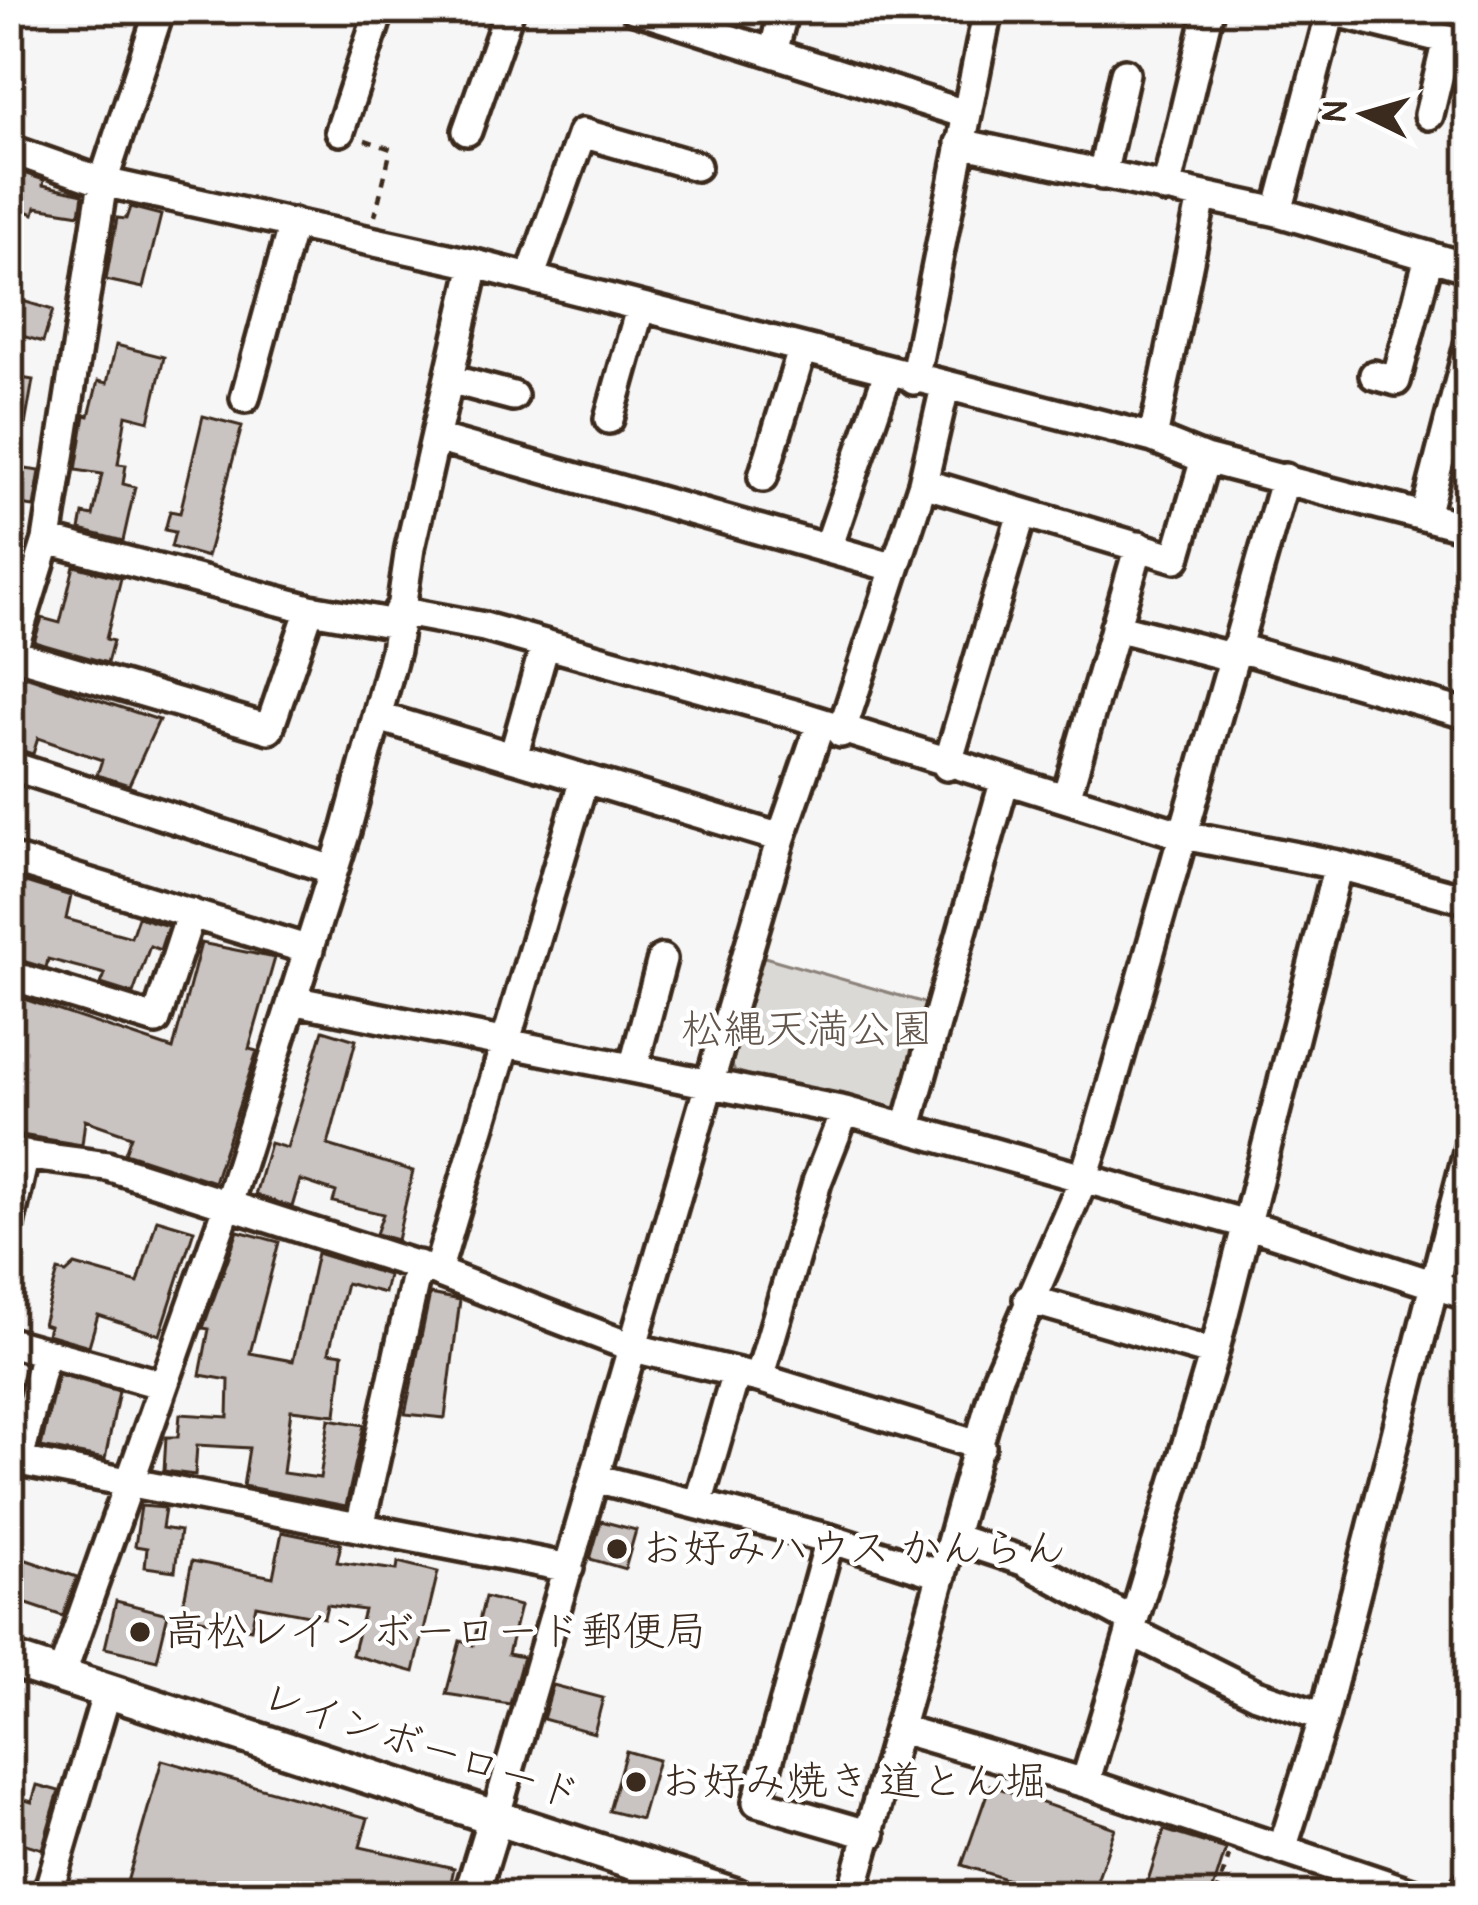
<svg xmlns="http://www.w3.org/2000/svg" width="1478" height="1905" viewBox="0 0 1478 1905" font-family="Pangolin,'Klee One',sans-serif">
<rect width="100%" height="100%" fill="#f7f6f6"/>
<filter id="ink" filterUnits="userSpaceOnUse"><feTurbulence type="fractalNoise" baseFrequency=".00833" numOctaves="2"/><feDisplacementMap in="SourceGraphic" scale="24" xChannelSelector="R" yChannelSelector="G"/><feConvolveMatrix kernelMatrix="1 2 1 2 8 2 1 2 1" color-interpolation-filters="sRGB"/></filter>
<g filter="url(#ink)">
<!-- green -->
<path fill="#dbd9d6" stroke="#8b827a" stroke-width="3" d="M761,956l171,49 -31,102 -11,8 -155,-44 -5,-11z"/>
<!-- building -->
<path fill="#c9c3c1" stroke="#3b2a1e" stroke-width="3" d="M9,168l35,12 -1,5 40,9 -3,20 -44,-7 -2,7 -8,-3 -11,39 -6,-1z
M130,207l31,8 -18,73 -37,-8 11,-62 9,1z
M9,297l44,13 -10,32 -28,-8 2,-7 -8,-3z
M116,345l48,12 -15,64 -23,-6 -8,49 8,1 -3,19 12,3 -12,54 -43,-11 3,-16 10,2 9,-42 -26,-4 9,-55 4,1 9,-35 9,2z
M9,376l24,4 -14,79 -10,-1z
M203,416l39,10 -35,131 -36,-10 4,-15 -10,-2 5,-19 10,2z
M18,468l22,3 -6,36 -21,-3z
M74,566l47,12 -15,61 7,2 -6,22 -73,-21 8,-24 18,5z
M22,675l137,45 -30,65 -32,-10 5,-15 -64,-22 -5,16 -24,-7v-26z
M9,877l62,19 -5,23 65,18 7,-20 30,9 -8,24 -10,-4 -17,48 -32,-10 4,-10 -57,-15 -2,9 -37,-11z
M201,943l74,15 -26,91 8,2 -43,131 -89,-29 6,-17 -46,-16 -3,25 -73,-12v-139l164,55z
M323,1030l33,10 -28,105 85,26 -16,69 -21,-6 7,-20 -50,-12 3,-10 -36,-12 -8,27 -37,-12 15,-52 17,5z
M157,1219l37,11 -34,105 -62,-20 -9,31 -42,-12 2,-8 -6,-2 15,-53 8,2 9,-8 63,18z
M238,1231l41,11 -29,111 43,8 24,-108 71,22 -4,18 -38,-10 -17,69 14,2 -7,61 -45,-5 -8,63 37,5 9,-59 35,6 -18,81 -103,-20 6,-38 -52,-3 -2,30 -31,-4 2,-34h12l2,-23 48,3 1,-37 -29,-5 9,-46 -6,-1z
M430,1294l30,6 -15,118 -40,-4z
M58,1374l61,17 -14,68 -64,-12z
M141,1506l24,2 -3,20 18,3 -5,40 -30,-4 2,-19 -12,-2z
M601,1521l35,9 -11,39 -35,-10z
M282,1532l59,12 -4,18 60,8 1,-8 40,10 -24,100 -62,-17 12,-45 -37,-5 -3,13 -68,-13 -5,24 -70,-14 11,-54 81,16z
M9,1554l68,23 -14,39 -54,-18z
M485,1597l35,9 -12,48 15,3 -13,47 -64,-10 14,-53 13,4z
M116,1601l52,13 -11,46 -52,-12z
M553,1685l50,13 -9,35 -51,-14z
M626,1751l32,9 -17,59 -32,-8z
M162,1760l206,58 -8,29 94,21 -6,28h-325z
M37,1785l22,6 -17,58 -33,-10v-44l23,7z
M990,1785l125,43 -23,68h-65l3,-9 -68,-22z
M1164,1830l62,19 -15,47h-68z"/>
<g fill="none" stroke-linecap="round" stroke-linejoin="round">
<!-- minor casing -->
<g stroke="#3b2a1e" stroke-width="36">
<path id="minor" d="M635,9l330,105
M1324,9l145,36
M773,53l11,-44
M1429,115l18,-75
M340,131l40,-122
M467,131l43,-122
M960,143l318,69 191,56
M9,149l94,33 372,82 678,174 52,21 264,69
M1102,175l23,-102
M1166,189l43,-180
M1278,212l53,-201
M530,278l52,-145 114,33
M1374,375l22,6 33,-124
M449,379l64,17
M914,380l74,-371
M245,398l48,-175
M609,419l31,-110
M436,438l456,129
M1153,438l49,-241
M763,477l39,-127
M923,483l253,75 29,-99
M1425,515l44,-170
M47,540l263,69 86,15
M828,548l60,-175
M398,611l86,16 317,89 382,119 155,30 131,35
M1115,627l116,30
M1235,647l234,68
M13,654l256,75 41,-120
M9,663l38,-123 56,-358 57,-173
M379,717l402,121
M841,733l82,-250 22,-96
M513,757l32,-112
M9,765l324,105
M947,766l75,-253
M1066,798l73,-252
M9,858l300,92
M9,975l147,45 35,-107
M292,1000l553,111 401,113 223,72
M634,1065l28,-106
M907,1127l97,-344
M9,1153l98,13 330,106 197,76 125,30 222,68
M9,1225l16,-71
M437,1272l147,-493
M1028,1299l186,54
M9,1342l154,43
M759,1378l58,-196 28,-71
M9,1459l560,109
M19,1460l26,-108
M595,1478l235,61 112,36
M698,1504l38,-131
M360,1527l58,-262
M954,1538l69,23 110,60
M830,1539l-73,263 114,33
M1130,1631l126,63 68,23
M61,1676l167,-472 118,-373 49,-181 15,-102 65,-284
M900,1729l185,54 336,113
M1085,1783l129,-430 124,-488
M495,1818l286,-980 39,-113
M1282,1849l42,-132 145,-569
M47,1896l60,-204
M851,1896l147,-520 85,-196 15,-47 187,-655"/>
</g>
<!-- tertiary casing -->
<g stroke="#3b2a1e" stroke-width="42">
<path id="tertiary" d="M9,1659l727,237
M471,1896l24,-78
M1466,1896l3,-9"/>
</g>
<!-- path -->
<path stroke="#3b2a1e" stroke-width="4.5" stroke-dasharray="9 9" stroke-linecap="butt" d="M365,140l26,9 -16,67
M1216,1896l13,-40"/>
<!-- minor -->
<use href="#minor" stroke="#fff" stroke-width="27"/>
<!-- tertiary -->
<use href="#tertiary" stroke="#fff" stroke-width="33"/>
</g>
</g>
<!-- markers -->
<g fill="#3b2a1e" stroke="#fff" stroke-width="4.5">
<circle cx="617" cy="1549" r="12"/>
<circle cx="140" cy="1632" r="12"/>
<circle cx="636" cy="1782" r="12"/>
</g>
<g text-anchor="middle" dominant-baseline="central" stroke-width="9" stroke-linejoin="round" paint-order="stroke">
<!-- park labels -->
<g font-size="42" fill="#63564c" stroke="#fff">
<text x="807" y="1030">松縄天満公園</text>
</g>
<!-- poi labels -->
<g font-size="42" fill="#3b2a1e" stroke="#fff" text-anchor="start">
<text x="641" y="1549">お好みハウス かんらん</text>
<text x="164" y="1632">高松レインボーロード郵便局</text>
<text x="660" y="1782">お好み焼き 道とん堀</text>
</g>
<!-- street labels -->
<g font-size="42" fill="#3b2a1e" stroke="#fff">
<text transform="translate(421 1746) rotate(18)">レインボーロード</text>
</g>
</g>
<!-- margin -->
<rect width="1478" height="1905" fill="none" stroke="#fff" stroke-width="48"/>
<rect x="24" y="24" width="1430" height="1857" fill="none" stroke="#3b2a1e" stroke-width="4.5" filter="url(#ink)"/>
<!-- north arrow -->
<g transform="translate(1364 114) rotate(275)" stroke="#ffffff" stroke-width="9" paint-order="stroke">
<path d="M0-9L21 45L0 30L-21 45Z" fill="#3b2a1e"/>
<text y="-18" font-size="33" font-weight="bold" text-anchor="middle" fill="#3b2a1e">N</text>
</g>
</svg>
